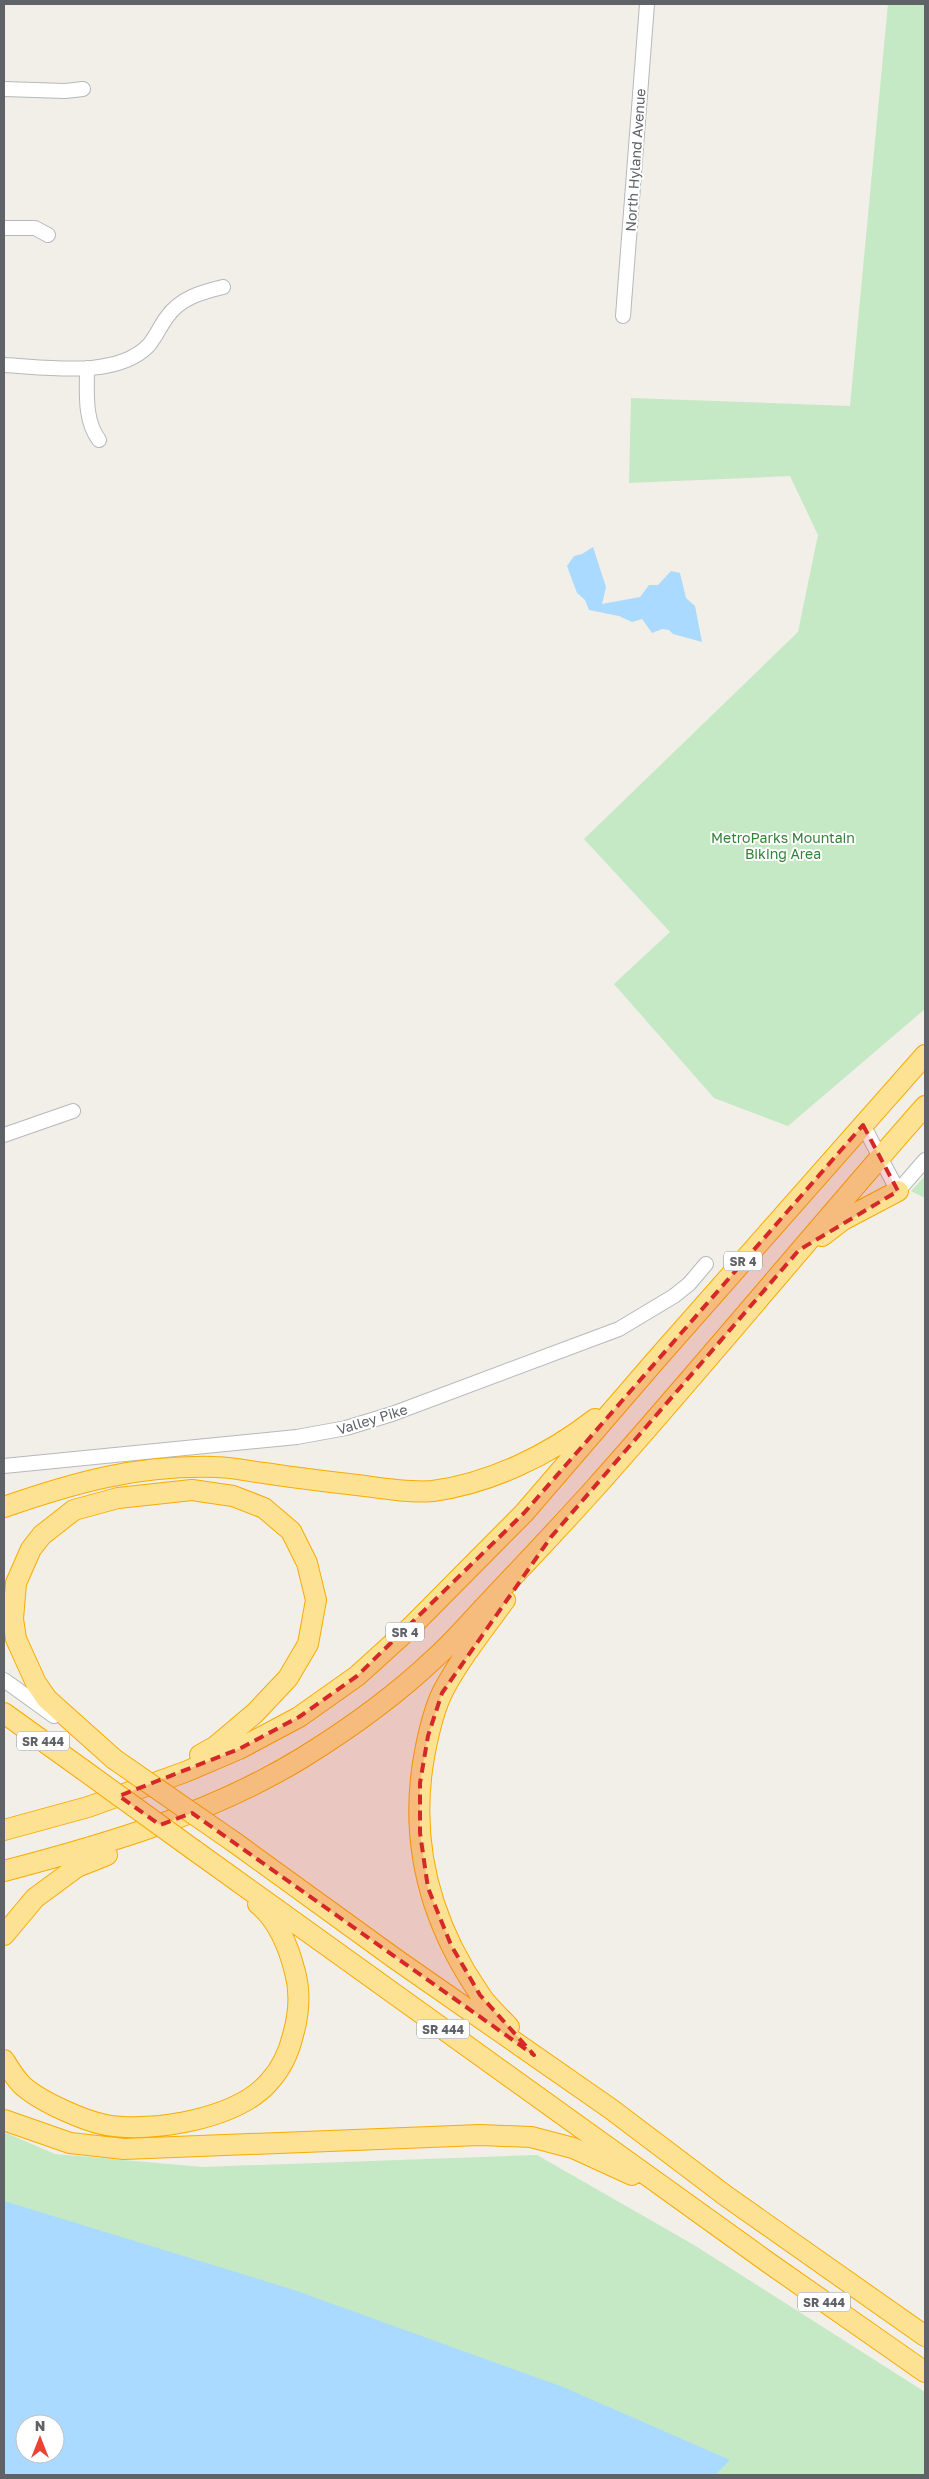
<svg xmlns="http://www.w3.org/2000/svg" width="929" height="2479" viewBox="0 0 929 2479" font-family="'Golos Text',sans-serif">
<rect width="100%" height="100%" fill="#f1efe8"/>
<!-- green -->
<path fill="#c5e8c5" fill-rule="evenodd" d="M888,4h37v1005l-137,117 -74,-28 -100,-114 56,-52 -86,-93 214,-207 20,-97 -28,-59 -161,7 2,-85 219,8z
M925,1176v22l-14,-7z
M4,2132l51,22 148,13 334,-12 157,90 231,147v83h-921zM25,2424h30v30h-30z"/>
<!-- water -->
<path fill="#aadaff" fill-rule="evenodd" d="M593,547l13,40 -4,17 38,-7 9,-12h9l13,-14 9,2 6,25 9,8 7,36 -29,-8 -4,-4 -7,-1 -10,4 -10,-14 -10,3 -13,-6 -30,-6 -4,-10 -8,-7 -10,-27 7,-10 8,-2z
M4,2201l290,89 269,97 167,73 -15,15h-711zM25,2424h30v30h-30z"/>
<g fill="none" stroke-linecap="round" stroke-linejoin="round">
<!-- minor casing -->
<g stroke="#b5b8bc" stroke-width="16">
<path id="minor" d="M4,89l61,2 18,-2
M4,228h31l13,7
M623,316l24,-312
M4,365c42,2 111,14 144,-19 8,-9 12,-20 19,-29 13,-19 35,-25 56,-30
M87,368c0,24 -3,52 12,72
M863,1125l35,66 27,-31
M4,1135l69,-24
M4,1466l293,-29 49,-9 46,-14 227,-85 55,-33 15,-12 17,-20
M4,1680l50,36"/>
</g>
<!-- highway casing -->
<g stroke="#f9ab00" stroke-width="22">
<path id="highway" d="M822,1236l21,-16 55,-29
M4,1507c72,-25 133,-42 211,-40 16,0 32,4 49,6 33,5 67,9 101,13 21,3 47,7 68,5 58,-8 116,-36 162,-72
M505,1600c-22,30 -45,59 -62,91 -10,20 -15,44 -19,66 -15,86 6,164 55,236 8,13 20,23 30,34
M4,1713l78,56
M114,1759l-67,-60 -11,-16 -20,-44 -3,-20 3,-36 15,-34 11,-14 32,-25 44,-12 74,-8 41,6 31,12 27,23 16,32 9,37 -8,44 -20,34 -33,35 -39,33 -16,9
M4,1830l84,-23 97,-35 54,-23 60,-32 58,-41 54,-49 113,-114 131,-152 270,-306
M234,1842l163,118 214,149 115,87 199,140
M194,1850l575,413 156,109
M4,1871c103,-27 206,-57 298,-113 47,-29 93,-62 133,-100 18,-16 34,-35 51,-53 37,-39 73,-77 109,-117 112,-126 219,-256 330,-382
M4,1935l31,-37 42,-31 30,-12
M4,2060c5,8 11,18 18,25 17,16 62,36 84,40 46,8 131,-6 163,-43 12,-13 20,-30 24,-47 6,-21 8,-41 2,-63 -6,-24 -16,-51 -37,-68
M4,2120l66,23 54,6 356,-14 51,2 42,11 59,27"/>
</g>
<!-- minor -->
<use href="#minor" stroke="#fff" stroke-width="14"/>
<!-- highway -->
<use href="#highway" stroke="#fde293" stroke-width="20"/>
<!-- highway-bridge casing -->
<g stroke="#f9ab00" stroke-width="22" stroke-linecap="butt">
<path id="highway-bridge" d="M114,1759l120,83
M82,1769l112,81"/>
</g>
<!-- highway-bridge -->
<use href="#highway-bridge" stroke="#fde293" stroke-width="20"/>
</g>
<!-- marked area -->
<path fill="#d62828" fill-opacity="0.2" stroke="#d62828" stroke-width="4" stroke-dasharray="10 6" stroke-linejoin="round" d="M863,1125l35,66 -99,59 -248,287 -109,156 -14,43 -8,47v50l8,55 23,57 29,50 54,60 -342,-242 -32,12 -41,-29 120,-47 60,-32 58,-41 167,-163z"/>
<g text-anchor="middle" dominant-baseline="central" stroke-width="4" stroke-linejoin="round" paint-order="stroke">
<!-- shield labels -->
<g fill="#fff" stroke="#8f9295" stroke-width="1">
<rect x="724" y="1251.5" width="38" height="19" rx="4"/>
<rect x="386" y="1622.5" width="38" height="19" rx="4"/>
<rect x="17" y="1731.5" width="52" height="19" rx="4"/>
<rect x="417" y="2019.5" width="52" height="19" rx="4"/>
<rect x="798" y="2292.5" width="52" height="19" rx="4"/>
</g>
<g font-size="12" font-weight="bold" fill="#5f6368">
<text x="743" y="1261">SR 4</text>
<text x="405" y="1632">SR 4</text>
<text x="43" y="1741">SR 444</text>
<text x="443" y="2029">SR 444</text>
<text x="824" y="2302">SR 444</text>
</g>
<!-- street labels -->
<g font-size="14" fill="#5f6368" stroke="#fff">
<text transform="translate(635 160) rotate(-86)">North Hyland Avenue</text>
<text transform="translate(372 1419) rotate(-17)">Valley Pike</text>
</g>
<!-- park labels -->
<g font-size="14" fill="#348238" stroke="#fff">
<text x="783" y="837">MetroParks Mountain<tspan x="783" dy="16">Biking Area</tspan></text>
</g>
</g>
<!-- border -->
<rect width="929" height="2479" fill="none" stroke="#5f6368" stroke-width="10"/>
<!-- north arrow -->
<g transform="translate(40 2439)"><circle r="24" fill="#ffffff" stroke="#bfc1c3"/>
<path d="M0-4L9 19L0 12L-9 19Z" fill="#ea4335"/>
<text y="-8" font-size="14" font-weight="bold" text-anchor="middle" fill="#5f6368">N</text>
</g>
</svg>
